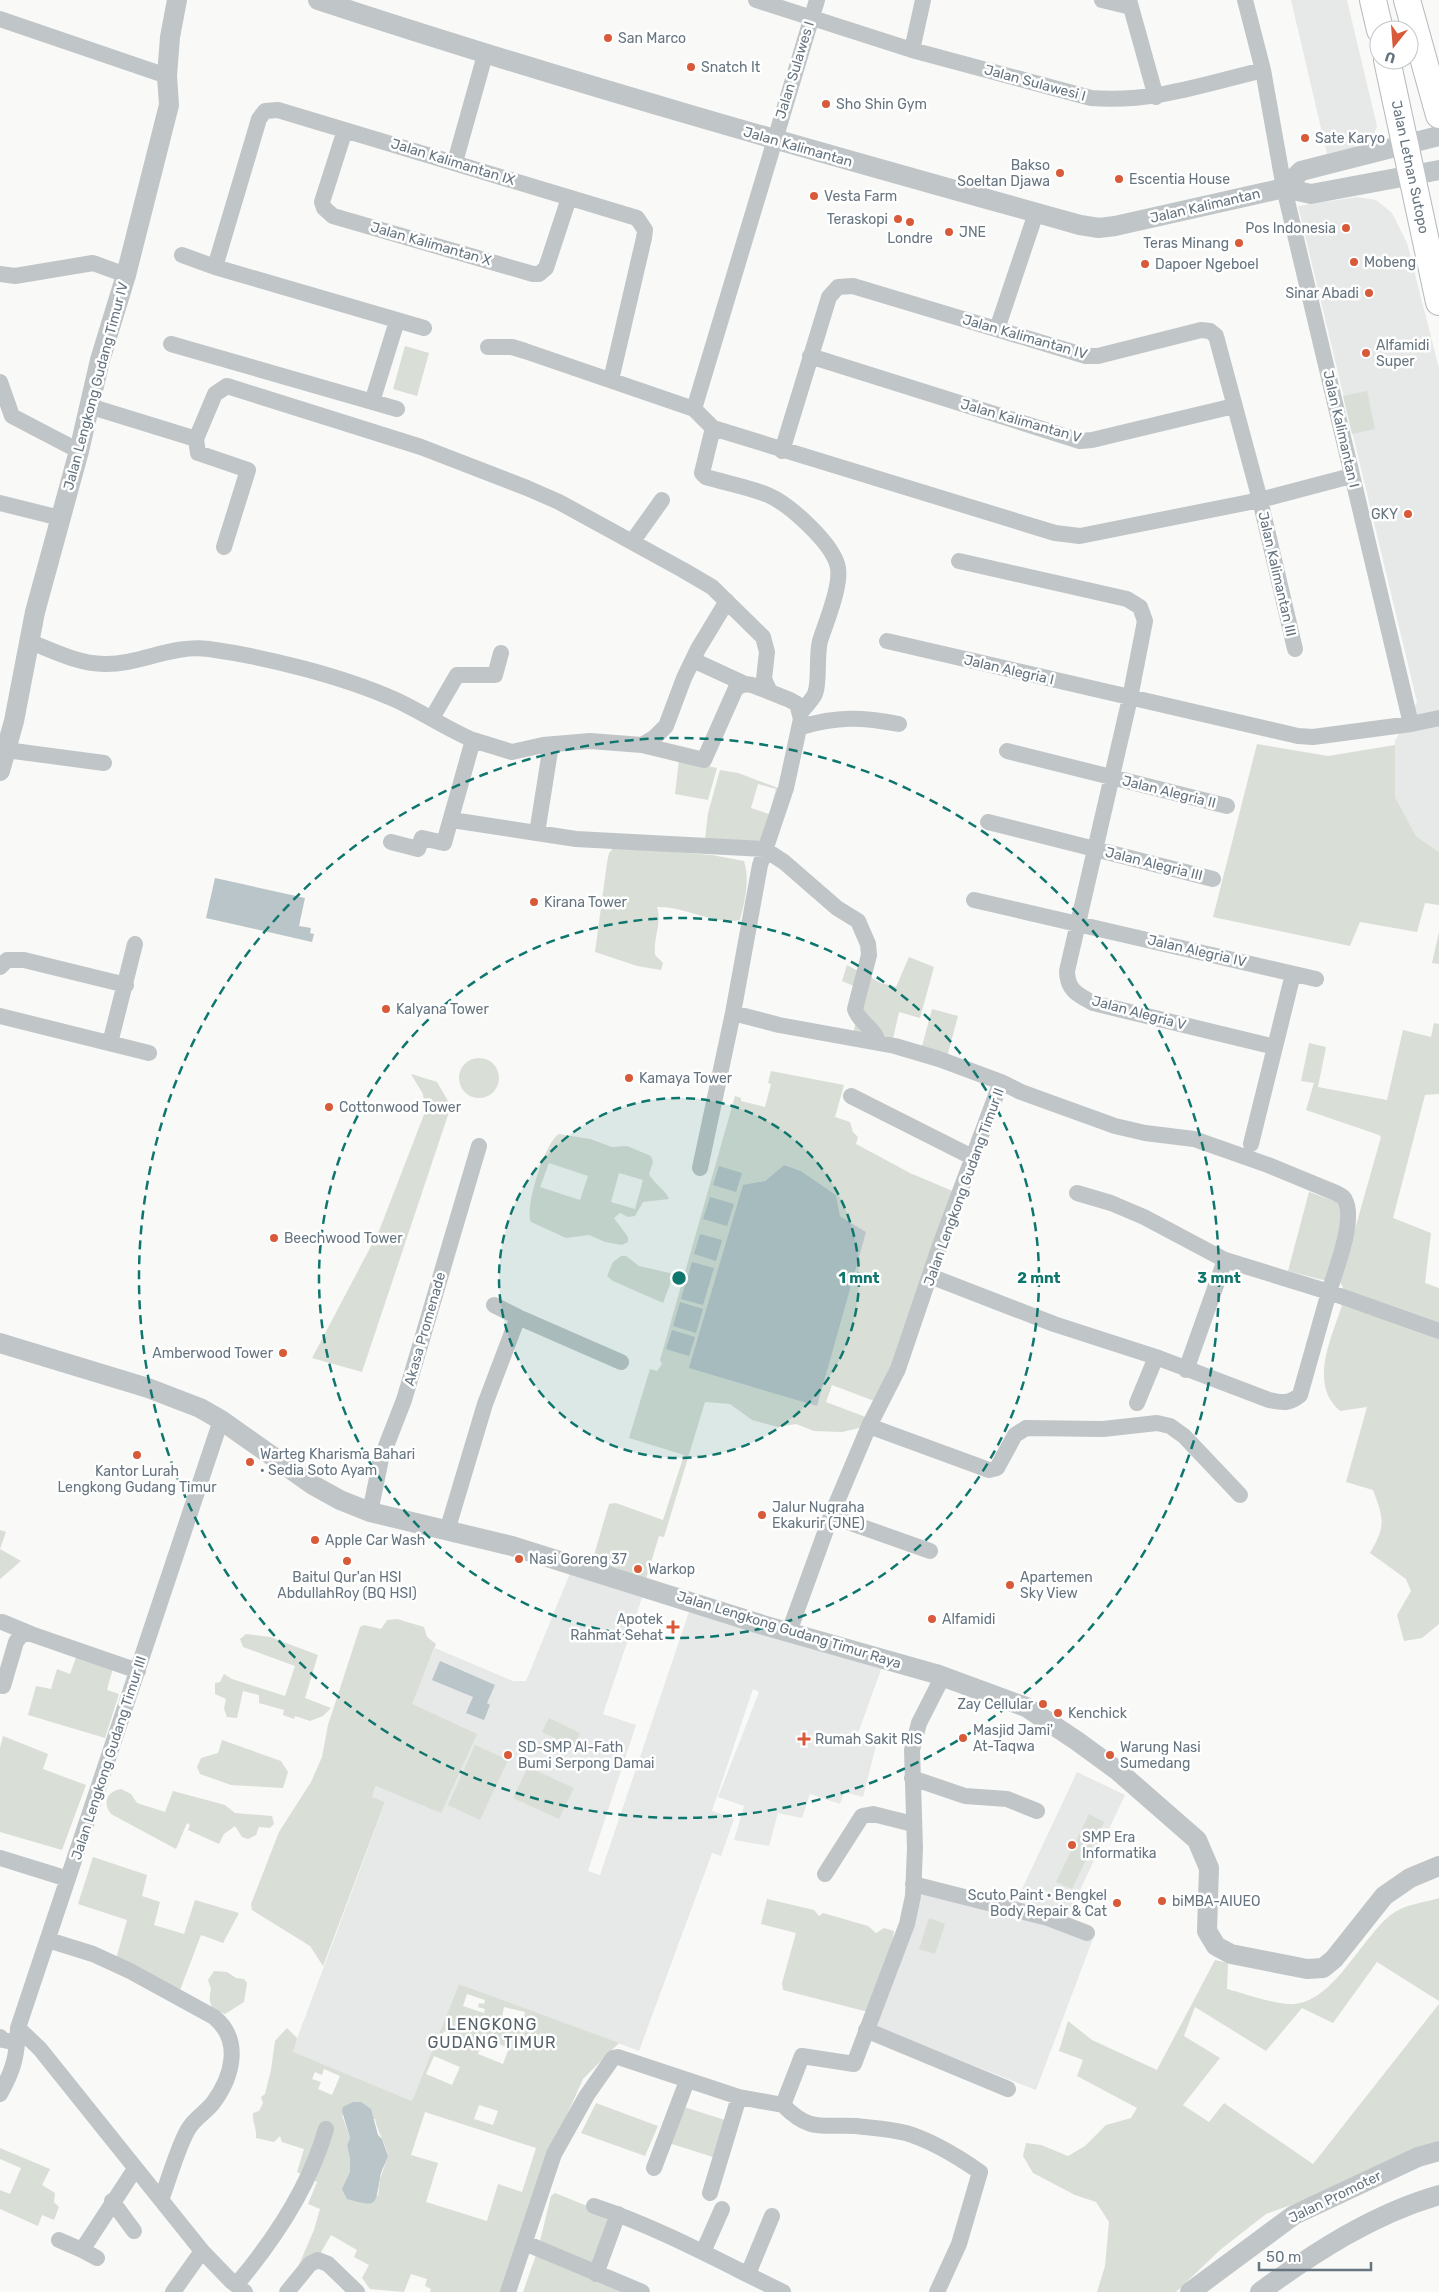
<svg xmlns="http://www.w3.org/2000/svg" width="1439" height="2292" viewBox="0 0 1439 2292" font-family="Rubik,sans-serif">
<rect width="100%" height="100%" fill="#f9f9f7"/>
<!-- built -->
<path fill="#e7e8e8" d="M1291,0h56l30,126 -4,11 -20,11 -26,6z
M1357,197l19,3 16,13 15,30 32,125v484l-23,-16 -21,-39v-56l22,-39 -119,-496z
M570,1573l73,22 -40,119 33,11 -48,146 12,4 90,-266 192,58 -25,69 20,6 -14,55 -19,-5 -4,12 -30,-10 -8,24 -24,-5 -9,33 -35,-6 10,-34 -26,-9 41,-105 -6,-3 -41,122 22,8 -13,37 -9,-3 -73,198 -180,-67 -47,117 -120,-49 93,-249 -13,-6 63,-149 78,33h13z
M1077,1772l48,23 -62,131 -48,-22z
M924,1889l170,47 -58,154 -160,-63z"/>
<!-- green -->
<path fill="#d9ded6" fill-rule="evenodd" d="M405,346l24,7 -12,43 -24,-7z
M1367,391l8,38 -23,5 -9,-38z
M1257,744l71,12 67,-11v52l21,39 23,16v53l-14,-2 -8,29 -57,-10 -10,24 -137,-29z
M679,760l38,8 -9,32 -33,-6z
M720,770l18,3 43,16 -19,54 -57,-4 3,-26zM758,784l18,5 -7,25 -18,-6z
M614,847l98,8 32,6c6,19 1,40 -4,59 -28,5 -54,-14 -83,-13 5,17 -4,31 -2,48l8,8 -2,7 -24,-4 -42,-14 12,-89 2,-10z
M1439,932v32l-7,-1z
M909,957l25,10 -14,51 -21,-6 -7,31 -39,-9 10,-44 -21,-9 5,-16 34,18 15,4z
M932,1009l26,7 -11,41 -26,-7z
M1434,1023l5,1v70l-14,1 -32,123 38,15 -6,50 14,5v37l-93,-32 -6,-11 41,-145 -2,-2 -73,-25 8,-27 -13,-2 8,-38 17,4 -8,40 69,13 16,-70 28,7z
M459 1078a20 20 0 1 1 40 0a20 20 0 1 1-40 0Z
M771,1071l73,14 -9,32 15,5 3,10 5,5 -2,7 54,29 52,22 -85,207 -45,-17 -6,17 45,17 -12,9 -17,4 -28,-1 -18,-7 -18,3 -26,-7 -22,-16 -25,-2 -41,135 -5,-1 -13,43 -54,-17 17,-58 7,-1 47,17 21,-65 -55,-17 21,-69 7,2 5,-7 -2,-4 75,-264 6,2v3l24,6 6,-23 -3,-1zM784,1165l17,6 35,24 4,21 26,16 -113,-47 12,-4z
M411,1074l26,8 14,24 -89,266 -50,-14 67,-127 46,-119 -2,-18z
M559,1134l31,5 22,8 15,-1 24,10 2,6 -4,12c5,10 17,16 20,25l-26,3 -8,14 -7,1 -8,-4 -6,5 14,19v5l-6,3 -17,-3 -16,-7 -23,3 -35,-16c-7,-13 14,-81 28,-88zM549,1163l39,13 -8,24 -40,-13zM619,1173l24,7 -8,29 -24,-7z
M1309,1192l34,12 2,10 -18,67 -39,-10z
M621,1256h5l13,10 35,8 -11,29 -50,-22 -6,-5 6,-14z
M1342,1305l97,33v286l-17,14 -18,3 -7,-26 14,-24 -5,-12 -36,-26c16,-27 14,-34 3,-63l-27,-8 21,-75 -27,4c-32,-28 -8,-73 2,-106z
M0,1530l6,2 -6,17 21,12 -21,18z
M397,1619l27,8 3,10 9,7 -24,60 65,30 -36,79 -65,-27 -4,11 13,5 -62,164 -13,-20 -58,-36 -1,-6 28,-72 32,-50 11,-25 6,-32 32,-98 4,-2 17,4 6,-9z
M246,1634l24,3 48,18 -13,43 26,10 -8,8 -13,5 -15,-5 -1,3 -11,-4 1,-5 -25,-7v-8l-16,-4 -6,27 -10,-1 -3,-8 2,-10 -11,-5v-11l5,-1 4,-8 8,5 53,17 10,-30 -52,-19 -3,-8z
M77,1655l36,13 -6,22 12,4 -14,44 -77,-23 8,-29 15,3 6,-20 13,5z
M549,1718l31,15 -6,14 -32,-15z
M3,1736l45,18 -5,15 43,16 -24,65 -62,-18v-84z
M222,1740l59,21 7,11 -5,16 -52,-3 -31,-11 -3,-7 4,-9 17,-5z
M475,1745l33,15 -28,60 -32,-15z
M528,1767l46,21 -15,31 -46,-21z
M121,1789l10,5 6,9 28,9 8,-21 52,14 10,8 37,3 2,8 -4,4 -11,-1 -3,8 -8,4 -6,-2 -7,-11 -11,8 -5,10 -31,-14 2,-5 -3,-2 -11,26 -65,-35c-9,-11 -4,-23 10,-25z
M1089,1814l15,8 -32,67 -16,-7z
M93,1857l54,18 -5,21 18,6 -6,23 30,9 11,-34 44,13 -16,30 -22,-8 -21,55 -64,-31 11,-39 -49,-16z
M1439,1898v103l-62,-39 -44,61 -31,-15 -36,43 -71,-44 -11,29 36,22 -37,47 26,17 15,-19 89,61 126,-160v148l-173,62 -46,36 -44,42h-79l8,-26 4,-44 -13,-20 -21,-7 -42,-22 -10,-17 3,-13 15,2 27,11 17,-10 21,-21 25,-7 6,-10 -60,-32 6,-16 -24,-9 9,-30 24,19 65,30 58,-110 13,3 -1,26c19,5 40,13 60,15 45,4 73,-66 105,-90 13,-10 32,-11 47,-16z
M767,1899l47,11 5,6 4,-3 45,13 8,7 8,-5 10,3 -2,13 -24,68 -85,-22 -1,-7 14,-50 -35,-9z
M929,1918l16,6 -10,30 -16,-5z
M214,1971l13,1 9,6 8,1 3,4 -3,19 -19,12 -12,-5c-4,-8 -4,-11 -2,-20l-3,-9z
M459,1984l160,59 -36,36 -48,107 -33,106h-72l1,-3 -6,-3 2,-7 -16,-5 -7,18 -34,-3 -8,-11 7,-13 -15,-8 3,-7 -26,-15 -11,19 -22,13 16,-37 6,-21 -12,-5 9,-22 -20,-10 7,-23 -22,-7 -2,-6 -6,6 -18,-4c1,-10 -4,-16 -3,-25l6,-2 4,-8 -2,-6 4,-3 6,-24 4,-29 12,-13 10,10 -4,14 119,49zM467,1994l18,6 -1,4 -5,-1 -1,4 7,2 -1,4 -21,-7zM504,2007l21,5 -3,16 -9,-2 1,-6 -12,-3zM444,2031l21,8 -4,11 -21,-7zM484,2038l25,10 -6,16 -25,-10zM434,2056l26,11 -8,18 -26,-11zM324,2069l16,7 -8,19 -14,-6 3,-7 -9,-3 3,-7 7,3zM479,2105l19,6 -5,14 -19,-6zM425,2112l111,36 -14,44 -24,-8 -11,37 -61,-19 12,-39 -27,-8zM342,2115l33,4c3,14 10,23 13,37l-8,23 -2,17 -28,-24v-13l-3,-14 3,-7z
M596,2103l62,23 -13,30 -64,-23z
M684,2107l41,13 -9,38 -47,-15z
M0,2148l50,21 -8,16 13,8 -1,9 5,5 -5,13 -12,-5 -4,11 -38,-17v-19l10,4 11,-26 -21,-9z
M555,2193l57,23 -19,50 -53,-25 11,-45z
M536,2255l93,37h-106z"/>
<!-- water -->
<path fill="#bac5c9" d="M215,878l90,20 -6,28 12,2 -1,5 4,1 -2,8 -106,-24z
M784,1165l17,6 35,24 4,21 26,16 -49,174 -128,-38 54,-183 22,-4z
M719,1166l23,7 -6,19 -23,-7z
M710,1197l24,7 -7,22 -24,-7z
M700,1234l22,6 -6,21 -22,-7z
M692,1262l22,6 -11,37 -22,-6z
M680,1302l23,7 -7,24 -23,-7z
M672,1330l23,7 -6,19 -23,-7z
M440,1661l55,24 -8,18 3,2 -6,15 -18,-7 7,-16 -41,-17z
M353,2102h8l10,7 7,26 4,4 6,17c-2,7 -7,14 -8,22 -5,29 -3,29 -33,21l-5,-10 8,-17v-13l-3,-14 3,-7 -8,-27 1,-4z"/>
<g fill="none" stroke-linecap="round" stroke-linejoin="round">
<!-- primary casing -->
<g stroke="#b4b9bd" stroke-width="28">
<path id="primary" d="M1373,0l7,30
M1407,0l32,115
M1387,60l52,242"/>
</g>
<!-- minor -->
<path stroke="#c0c5c8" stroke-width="16" d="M756,0l156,50 179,48c60,5 115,-14 172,-28
M817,0l-123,409 19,19 342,105 25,3 180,-36 91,-24
M1102,0l29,7
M1129,0l27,97
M1245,0l18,70 21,118 127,536
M0,19l167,57
M912,50l11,-50
M345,130l-23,72 2,6 9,8 200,58h6l7,-6 23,-70
M455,162l30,-107
M182,255l33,12 209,61
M215,267l44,-148 6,-8 13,-1 359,108 8,12 -1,8 -33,142
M0,274l15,2 78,-13 33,12
M997,329l39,-116
M171,344l226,65
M488,347h24l13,4 169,58
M810,356l270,85 12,-1 142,-34
M0,382l12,34 67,35
M372,402l25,-81
M89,406l107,33 2,14 50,17 -24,77
M713,428l-11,45 4,4c20,6 43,10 62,18 21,9 66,49 70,73 3,19 -12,54 -18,73 -4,16 0,41 -5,53 -3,6 -9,12 -14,18
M196,439l19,-45 12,-8 194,61 106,41 32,14 124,68 29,17 51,50 4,15 -3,27 5,11
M782,451l47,-154 9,-10 15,-1 233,70h12l103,-26 9,1 6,5 44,164 35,149
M0,503l60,15
M632,542l30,-42
M959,561l168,38 13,8 5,14 -15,77 -63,273c0,19 11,24 26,32l182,44
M28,641c23,9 50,23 76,23 35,1 68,-20 105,-15 57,8 133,27 187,51 26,12 51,29 77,40l-29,103 -22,-5 -4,11 -27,-7
M887,641l411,95 15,1 98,-13 28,-6
M693,660l52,24
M432,718l25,-43h38l6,-22
M801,727c36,-11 61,-10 98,-3
M473,740l39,12 31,-7 47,-4 52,4 62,15 32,-72 9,-4 7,1 38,15 7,4 4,15 -15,69 -26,77 -27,148
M642,745l13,-8 11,-11 18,-48 14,-29 29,-48
M6,750l98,13
M1007,751l220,55
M452,820l124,19 188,10 20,13 53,46 21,13 10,23 1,11 -14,54c4,14 20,19 23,33
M988,822l225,57
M537,833l14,-88
M974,900l342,79
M0,967l7,-7h17l102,25
M0,1016l149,37
M110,1043l25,-99
M851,1096l121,61
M1251,1144l42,-170
M700,1168l33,-155 46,12 116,21 44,13 62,23
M930,1276l124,48 102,33 113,43c14,3 20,4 31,-5l29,-103 -104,-32 -81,-43 -33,-14 -34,-10
M494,1305l24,12
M1186,1370l39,-110
M1137,1403l19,-46
M869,1426l120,44 8,-2 18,-33 11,-7 77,1 54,-6 13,3 14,10 56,59
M370,1512l11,-53 23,-59 75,-254
M831,1516l99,35
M447,1531l38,-127 33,-87 103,45
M2,1622l29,12
M789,1632l42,-116 38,-90 29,-57 42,-124 61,-163 20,10 94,34 30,7 49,6 74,26 68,28c4,2 8,4 9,7 11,20 -10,71 -16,92l110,39
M3,1686l13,-44 6,-8h9l107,37
M912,1778l53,18 42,3 30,12
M0,1858l68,21
M825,1874l37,-58 11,-2 40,10
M913,1884l135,34 39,15
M48,1940l45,14 37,17 84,46c28,23 19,59 -1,86 -7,9 -18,15 -24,25 -10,15 -21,54 -28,72
M18,2028l22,21 162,202 29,30 14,11
M866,2030l142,59
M0,2037l3,3 14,3
M0,2094c14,-25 17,-38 18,-66l203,-608
M654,2168l33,-87
M710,2193l29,-96
M112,2201l22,30
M594,2206c66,22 127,56 189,86
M59,2240l23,10
M525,2243l117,49
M703,2252l19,-43
M97,2258l-15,-8 53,-81
M596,2274l22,-60
M748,2274l24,-58
M236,2285c39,-46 73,-97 90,-156
M173,2292l29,-41
M287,2292l23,-28 8,-4 10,4 29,28
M508,2292l46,-138 33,-59 26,-37 5,-1 121,40 44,8
M937,2292l22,-48 21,-72c-23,-16 -47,-31 -74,-39 -16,-4 -34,-5 -50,-7 -33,-2 -46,7 -73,-21l19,-49 52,8 53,-140 6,-28 2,-48 -3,-98 7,-27 24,-47"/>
<!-- tertiary -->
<path stroke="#c0c5c8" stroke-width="20" d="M318,0c252,83 507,154 762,225l19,3 16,-2 169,-38 27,6 128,-24
M1284,188l17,-17 138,-35
M0,771l14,-50 21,-109 44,-161 21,-91 26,-85 43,-170 -2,-29 3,-39 7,-37
M0,1343l148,45 52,20 21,12 92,65 27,15 30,12 142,34 251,79 173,49 90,33 51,34 41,30 79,69 12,28 -2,63 9,15 15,8 76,15 16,-1 11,-9 50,-63 26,-18 29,-12
M1190,2292l104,-77 124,-58 21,-6
M1260,2292c55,-40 113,-78 179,-97"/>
<!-- primary -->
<use href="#primary" stroke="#fff" stroke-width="26"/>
</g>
<!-- distance rings -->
<circle cx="679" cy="1278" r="180" fill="#0f766e" fill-opacity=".12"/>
<g fill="none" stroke="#0f766e" stroke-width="2.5" stroke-dasharray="9 6">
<circle cx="679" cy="1278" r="180"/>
<circle cx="679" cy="1278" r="360"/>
<circle cx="679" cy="1278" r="540"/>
</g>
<!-- markers -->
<g fill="#d85a38" stroke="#fff" stroke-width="2">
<circle cx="608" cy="38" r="5"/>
<circle cx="691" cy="67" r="5"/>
<circle cx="826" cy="104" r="5"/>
<circle cx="1305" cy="138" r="5"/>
<circle cx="1060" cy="173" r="5"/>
<circle cx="1119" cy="179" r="5"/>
<circle cx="814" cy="196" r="5"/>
<circle cx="898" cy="219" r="5"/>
<circle cx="910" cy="222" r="5"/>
<circle cx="1346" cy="228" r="5"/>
<circle cx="949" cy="232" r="5"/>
<circle cx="1239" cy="243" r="5"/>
<circle cx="1354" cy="262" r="5"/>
<circle cx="1145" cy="264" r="5"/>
<circle cx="1369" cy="293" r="5"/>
<circle cx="1366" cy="353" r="5"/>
<circle cx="1408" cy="514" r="5"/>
<circle cx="534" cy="902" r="5"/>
<circle cx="386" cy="1009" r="5"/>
<circle cx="629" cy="1078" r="5"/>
<circle cx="329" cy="1107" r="5"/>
<circle cx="274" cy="1238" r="5"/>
<circle cx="283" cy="1353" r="5"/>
<circle cx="137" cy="1455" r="5"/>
<circle cx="250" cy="1462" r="5"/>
<circle cx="762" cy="1515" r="5"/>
<circle cx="315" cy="1540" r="5"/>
<circle cx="519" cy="1559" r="5"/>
<circle cx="347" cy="1561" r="5"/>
<circle cx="638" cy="1569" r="5"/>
<circle cx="1010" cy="1585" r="5"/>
<circle cx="932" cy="1619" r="5"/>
<path d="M670.5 1619.5h5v5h5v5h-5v5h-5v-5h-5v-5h5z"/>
<circle cx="1043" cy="1704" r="5"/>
<circle cx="1058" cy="1713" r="5"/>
<circle cx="963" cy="1738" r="5"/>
<path d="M801.5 1731.5h5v5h5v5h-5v5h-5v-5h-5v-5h5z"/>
<circle cx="508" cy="1755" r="5"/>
<circle cx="1110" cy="1755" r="5"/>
<circle cx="1072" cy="1845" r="5"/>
<circle cx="1162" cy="1901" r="5"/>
<circle cx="1117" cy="1903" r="5"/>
</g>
<g text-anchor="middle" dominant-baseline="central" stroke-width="5" stroke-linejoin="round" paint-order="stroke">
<!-- poi labels -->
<g font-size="14" fill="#667580" stroke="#fff" text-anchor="start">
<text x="618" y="38">San Marco</text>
<text x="701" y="67">Snatch It</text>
<text x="836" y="104">Sho Shin Gym</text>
<text x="1315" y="138">Sate Karyo</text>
<text x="1050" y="165" text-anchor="end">Bakso<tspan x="1050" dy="16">Soeltan Djawa</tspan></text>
<text x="1129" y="179">Escentia House</text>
<text x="824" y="196">Vesta Farm</text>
<text x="888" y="219" text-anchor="end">Teraskopi</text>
<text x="1336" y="228" text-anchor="end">Pos Indonesia</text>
<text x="959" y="232">JNE</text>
<text x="910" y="238" text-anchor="middle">Londre</text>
<text x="1229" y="243" text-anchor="end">Teras Minang</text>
<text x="1364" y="262">Mobeng</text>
<text x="1155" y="264">Dapoer Ngeboel</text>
<text x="1359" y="293" text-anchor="end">Sinar Abadi</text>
<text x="1376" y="345">Alfamidi<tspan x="1376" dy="16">Super</tspan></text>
<text x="1398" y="514" text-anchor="end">GKY</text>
<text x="544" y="902">Kirana Tower</text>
<text x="396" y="1009">Kalyana Tower</text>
<text x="639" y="1078">Kamaya Tower</text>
<text x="339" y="1107">Cottonwood Tower</text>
<text x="284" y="1238">Beechwood Tower</text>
<text x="273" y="1353" text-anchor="end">Amberwood Tower</text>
<text x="260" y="1454">Warteg Kharisma Bahari<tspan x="260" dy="16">· Sedia Soto Ayam</tspan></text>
<text x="137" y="1471" text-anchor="middle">Kantor Lurah<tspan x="137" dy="16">Lengkong Gudang Timur</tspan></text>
<text x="772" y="1507">Jalur Nugraha<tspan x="772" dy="16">Ekakurir (JNE)</tspan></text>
<text x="325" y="1540">Apple Car Wash</text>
<text x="529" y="1559">Nasi Goreng 37</text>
<text x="648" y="1569">Warkop</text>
<text x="347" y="1577" text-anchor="middle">Baitul Qur'an HSI<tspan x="347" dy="16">AbdullahRoy (BQ HSI)</tspan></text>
<text x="1020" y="1577">Apartemen<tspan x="1020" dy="16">Sky View</tspan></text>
<text x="663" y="1619" text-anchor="end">Apotek<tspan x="663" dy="16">Rahmat Sehat</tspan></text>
<text x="942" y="1619">Alfamidi</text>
<text x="1033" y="1704" text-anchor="end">Zay Cellular</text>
<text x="1068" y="1713">Kenchick</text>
<text x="973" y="1730">Masjid Jami'<tspan x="973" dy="16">At-Taqwa</tspan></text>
<text x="815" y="1739">Rumah Sakit RIS</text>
<text x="518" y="1747">SD-SMP Al-Fath<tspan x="518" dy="16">Bumi Serpong Damai</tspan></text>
<text x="1120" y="1747">Warung Nasi<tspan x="1120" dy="16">Sumedang</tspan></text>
<text x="1082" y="1837">SMP Era<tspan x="1082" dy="16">Informatika</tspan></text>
<text x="1107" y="1895" text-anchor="end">Scuto Paint · Bengkel<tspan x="1107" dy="16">Body Repair &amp; Cat</tspan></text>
<text x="1172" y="1901">biMBA-AIUEO</text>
</g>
<!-- street labels -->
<g font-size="14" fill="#667580" stroke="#fff">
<text transform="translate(795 70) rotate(-73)">Jalan Sulawes I</text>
<text transform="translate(1035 83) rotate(15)">Jalan Sulawesi I</text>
<text transform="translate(798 147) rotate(16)">Jalan Kalimantan</text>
<text transform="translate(453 162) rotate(17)">Jalan Kalimantan IX</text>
<text transform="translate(1410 167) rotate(78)">Jalan Letnan Sutopo</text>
<text transform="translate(1205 206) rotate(-13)">Jalan Kalimantan</text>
<text transform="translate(431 244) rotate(16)">Jalan Kalimantan X</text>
<text transform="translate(1025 337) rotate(16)">Jalan Kalimantan IV</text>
<text transform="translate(96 386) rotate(-75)">Jalan Lengkong Gudang Timur IV</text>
<text transform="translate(1021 421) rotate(16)">Jalan Kalimantan V</text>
<text transform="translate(1341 429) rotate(77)">Jalan Kalimantan I</text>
<text transform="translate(1277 574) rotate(77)">Jalan Kalimantan III</text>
<text transform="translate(1009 670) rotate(13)">Jalan Alegria I</text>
<text transform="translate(1169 792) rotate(14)">Jalan Alegria II</text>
<text transform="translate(1154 864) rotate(14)">Jalan Alegria III</text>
<text transform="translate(1197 951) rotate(13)">Jalan Alegria IV</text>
<text transform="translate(1139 1013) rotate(15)">Jalan Alegria V</text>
<text transform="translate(964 1187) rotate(-70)">Jalan Lengkong Gudang Timur II</text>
<text transform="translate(425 1329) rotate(-74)">Akasa Promenade</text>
<text transform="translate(789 1630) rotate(17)">Jalan Lengkong Gudang Timur Raya</text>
<text transform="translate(109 1758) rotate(-72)">Jalan Lengkong Gudang Timur III</text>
<text transform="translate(1335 2197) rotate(-26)">Jalan Promoter</text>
</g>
<!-- quarter labels -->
<g font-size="16" letter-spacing="1" fill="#57636b" stroke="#fff">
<text x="492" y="2024">LENGKONG<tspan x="492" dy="18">GUDANG TIMUR</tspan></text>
</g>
</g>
<circle cx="679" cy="1278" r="8" fill="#0f766e" stroke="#fff" stroke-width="2.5"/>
<g font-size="15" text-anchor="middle" font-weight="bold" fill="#0f766e" stroke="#fff" stroke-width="5" stroke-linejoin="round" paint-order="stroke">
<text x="859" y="1283">1 mnt</text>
<text x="1039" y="1283">2 mnt</text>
<text x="1219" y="1283">3 mnt</text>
</g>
<!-- north arrow -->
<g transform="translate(1394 45) rotate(197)"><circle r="24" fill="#ffffff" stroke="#c2c8cc"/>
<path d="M0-4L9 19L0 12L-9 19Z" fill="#d85a38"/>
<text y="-8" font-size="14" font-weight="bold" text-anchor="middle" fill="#667580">U</text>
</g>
<!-- scale -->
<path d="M1259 2262v8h112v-8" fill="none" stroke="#667580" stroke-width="2.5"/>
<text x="1266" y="2262" font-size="15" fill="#667580" stroke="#ffffff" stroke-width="4" paint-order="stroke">50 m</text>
</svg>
